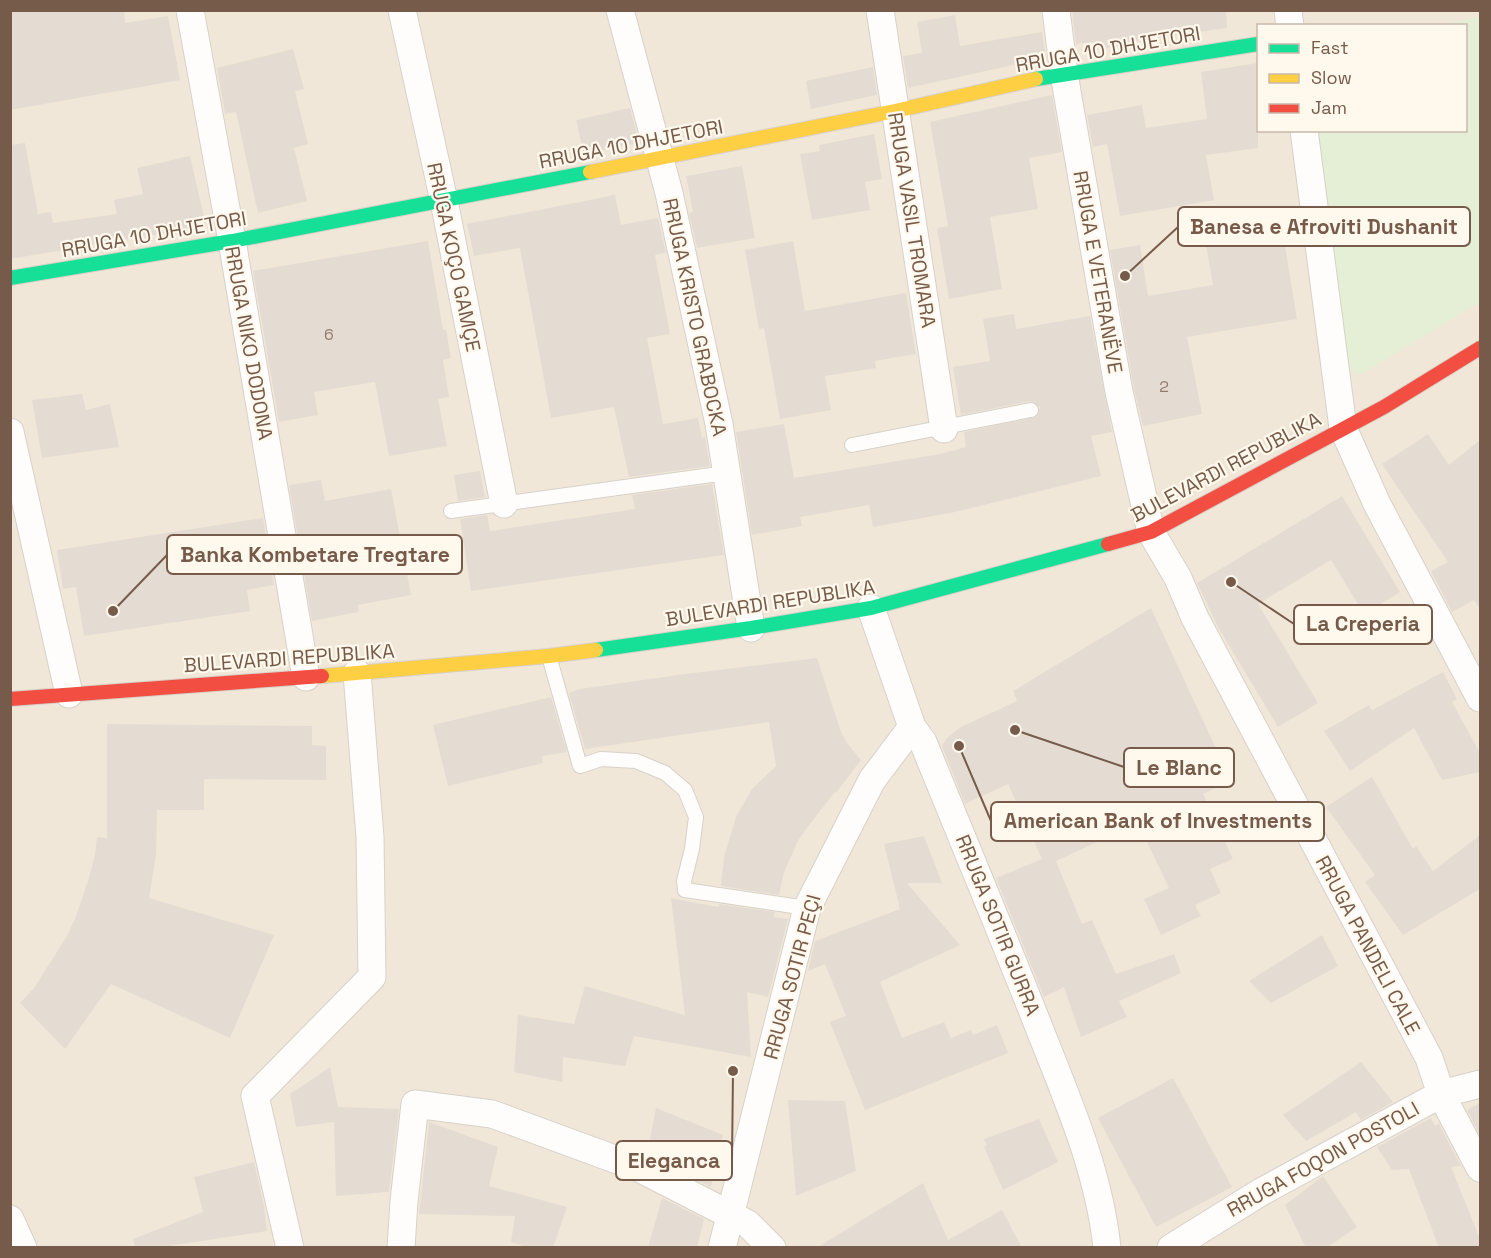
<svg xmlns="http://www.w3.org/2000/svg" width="1491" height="1258" viewBox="0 0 1491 1258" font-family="'Space Grotesk',sans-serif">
<rect width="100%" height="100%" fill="#f8f4eb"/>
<!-- residential -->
<path fill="#f1e7d8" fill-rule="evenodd" d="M11,11h1469v1236h-1469zM1258,26h208v104h-208z"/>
<!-- green -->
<path fill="#e4efd6" d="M1480,16v286l-118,72c-8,0 -10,-3 -14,-10l-33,-233 151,-1v-104l-21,-1z"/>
<!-- building -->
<path fill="#e4dcd2" d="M10,10h114l1,13 43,-7 12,64 -170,30z
M1072,10h154l1,18 -93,13v3l-31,5 -1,-8 -26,3z
M955,15l5,31 82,-14 4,26 -138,30 -5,-32 19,-3 -5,-31z
M293,49l11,40 -9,2 13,53 -14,4 13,53 -49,12 -22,-101 -11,2 -8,-46z
M1258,63v85l-52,7 8,45 -94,16 -13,-72 -14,3 -6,-32 55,-10 4,23 61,-9 -6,-47z
M873,67l4,28 -66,14 -5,-28z
M1052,95l10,57 -33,6 9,51 -48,8 12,72 -53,10 -12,-71 11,-2 -18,-104z
M630,108l9,35 -55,11 -8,-34z
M874,134l8,45 -17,3 5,28 -58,10 -12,-66 20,-3 -1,-6z
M25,143l13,71 13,-2 2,11 64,-9 -3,-14 29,-6 -6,-26 53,-12 16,70 -196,33v-114z
M742,166l13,72 -58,10 -8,-35 4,-1 -7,-36z
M615,195l6,30 37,-7 8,35 -11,2 15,79 -23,4 16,86 35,-6 4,20 3,-1 5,29 -81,11 -15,-70 -63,11 -31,-170 -46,8 -7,-32z
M1233,210l3,17 26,-4 1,8 19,-3 15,91 -110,18 15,77 -59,12 -9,-37 -24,-139 30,-5 8,51 65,-11 -12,-70z
M428,241l15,89h3l5,28 -8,2 6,37 -11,2 9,47 -58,10 -14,-74 -61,10 4,23 -39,7 -26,-151z
M793,241l12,70 101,-18 10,61 -41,7 1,7 -51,8 6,34 -51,9 -16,-91 -5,1 -14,-79z
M1014,314l2,15 74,-13 22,116 -21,4 10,40 -146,36 -82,15 -4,-22 -69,12 2,9 -50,9 -16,-103 48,-8 10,54 146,-24 26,-7 -2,-15 72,-15 4,-9 -6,-6 -4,-1 -69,14 -8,-48 37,-6 -7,-42z
M82,394l4,16 24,-6 9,43 -77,11 -10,-58z
M1428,434l21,31 31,-25v169l-6,-9 -22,12 -21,-41 17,-9 -66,-98z
M480,471l5,26 -27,4 -4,-26z
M321,480l4,21 66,-12 20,106 -53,10 1,7 -47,9 -23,-136z
M712,484l12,71 -253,36 -11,-72 27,-4 3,16 145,-22 -3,-14z
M1342,496l58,96 -36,22 -33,-54 -73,44 60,99 -40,24 -59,-98 -22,-46z
M263,518l11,67 -27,5 3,21 -166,25 -8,-49 -13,2 -6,-39z
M1151,608l80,173 -28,13 30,65 -23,10 11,24 -26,12 6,11 -40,19 -17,-36 25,-11 -31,-65 -82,38 26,63 10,-4 24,54 58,-20 7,19 -62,28 8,16 -46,20 -17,-50 -20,10 -48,-119 46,-19 -34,-75 -43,20 -23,-58 5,-8 14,-11 56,-26 -4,-10z
M817,658l24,74 6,11 14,17 -25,33 -1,-1 -29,37 -8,12 -14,31 -5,23 -58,-9 3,-29 12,-40 16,-28 24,-23 -7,-44 -184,27 -16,-56 11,-4 105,-15z
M1443,672l14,27 -5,3 28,51v19l-38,8 -28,-52 -64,43 -26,-40 45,-26 3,5z
M551,697l16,55 -25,4 1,7 -95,23 -15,-61z
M107,724l205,2v19l14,1v34l-122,-1v31h-47l-1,45 -7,43 125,37 -44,103 -119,-54 -46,65 -45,-46 14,-15 33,-52 8,-17 13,-38 7,-26 2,-18 10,1z
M1372,777l41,72 3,-3 17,25 47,-36v54l-77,46 -38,-53 10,-7 -49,-68z
M924,836l18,47h-35l53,62 -80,37 22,56 42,-16 7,16 20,-8 2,5 24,-10 11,28 -143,57 -35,-88 16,-6 -21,-52 -17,7 7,-30 85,-32 -16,-65z
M671,898l47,9 1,-3 56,8 -1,5 14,2 -20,78 -21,-5 4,65 -117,-21 -9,30 -62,-9 -1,25 -48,-10 4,-57 56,9 11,-38 100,29z
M1322,935l16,31 -67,37 -22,-22z
M1361,1062l32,40 -32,18 -5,-8 -50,29 -23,-26z
M330,1067l8,40 61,2 -10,83 -53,4 -2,-74 -38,5 -6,-33z
M1173,1078l59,109 -76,40 -58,-109z
M788,1100l57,1 11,70 -60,25z
M1480,1103v32l-13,-25z
M656,1108l67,27 -12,52 -64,-32z
M1431,1118l4,8 4,-2 22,42 -10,1 29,72v9h-41l-30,-79 -17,1 -15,-23z
M1039,1119l19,43 -55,28 -19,-43 3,-2 -3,-6z
M429,1122l69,25 -9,39 78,21 -14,41h-24l-18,-6 4,-26 -96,-2z
M254,1162l10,44 3,25 -112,17h-20l-2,-9 70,-27 -9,-35z
M1323,1176l34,51 -31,21h-20l-21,-43z
M923,1183l25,57 54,-30 20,38h-206z
M662,1198l42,21 -7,29h-49z"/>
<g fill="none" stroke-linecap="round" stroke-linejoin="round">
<!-- lane casing -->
<g stroke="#d7d1c9" stroke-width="16">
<path id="lane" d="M852,445l179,-35
M451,511l275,-38
M549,656l31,110 21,-7 35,2 29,12 20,17 11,27 -4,32 -8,32 1,9 122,18"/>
</g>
<!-- street casing -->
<g stroke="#d7d1c9" stroke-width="29">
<path id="street" d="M190,10l42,231 74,436
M402,10l42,191 60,303
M620,10l49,183 50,231 32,204
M880,10l64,419
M1056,10l8,64 55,318 32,140 27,46 17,40 234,440 12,36 39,74
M1288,10l2,16
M1304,130l39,298 34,76 103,194
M10,432l59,262
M871,608l41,119 11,15c39,96 79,191 117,288 28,71 59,141 67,218
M10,1219l13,29
M290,1248l-35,-152 117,-119 -2,-140 -13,-164
M401,1248l3,-47 11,-97 77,10 147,54 109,56 24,24
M722,1248l85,-340 65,-128 40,-53
M1171,1248l90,-56 180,-98 39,-10"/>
</g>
<!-- fast casing -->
<g stroke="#d7d0c8" stroke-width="16">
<path id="fast" d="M1036,79l222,-35
M10,278l222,-37 358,-69
M596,650l155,-22 120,-20 237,-64"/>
</g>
<!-- slow casing -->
<g stroke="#d7d0c8" stroke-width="16">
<path id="slow" d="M590,172l305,-61 141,-32
M322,676l227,-20 47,-6"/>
</g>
<!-- jam casing -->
<g stroke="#d7d0c8" stroke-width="16">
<path id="jam" d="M1108,544l43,-12 233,-125 96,-59
M10,699l312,-23"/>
</g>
<!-- lane -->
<use href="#lane" stroke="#fefdfc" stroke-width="14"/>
<!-- street -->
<use href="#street" stroke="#fefdfc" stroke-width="27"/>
<!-- fast -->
<use href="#fast" stroke="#16e098" stroke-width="14"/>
<!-- slow -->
<use href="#slow" stroke="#ffcf43" stroke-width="14"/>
<!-- jam -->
<use href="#jam" stroke="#f24e42" stroke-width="14"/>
</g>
<g text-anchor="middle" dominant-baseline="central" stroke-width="4.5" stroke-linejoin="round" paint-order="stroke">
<!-- number labels -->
<g font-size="16" fill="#947d6e">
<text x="329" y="334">6</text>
<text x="1164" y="386">2</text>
</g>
<!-- street labels -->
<g font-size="20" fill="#775b4a" stroke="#fff8ed">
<text transform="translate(1108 49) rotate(-10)">RRUGA 10 DHJETORI</text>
<text transform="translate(631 144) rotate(-11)">RRUGA 10 DHJETORI</text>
<text transform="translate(912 220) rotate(81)">RRUGA VASIL TROMARA</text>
<text transform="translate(154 234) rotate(-10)">RRUGA 10 DHJETORI</text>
<text transform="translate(454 257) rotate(78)">RRUGA KOÇO GAMÇE</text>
<text transform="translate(1098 272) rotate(80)">RRUGA E VETERANËVE</text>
<text transform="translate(695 317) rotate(78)">RRUGA KRISTO GRABOCKA</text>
<text transform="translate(249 343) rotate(80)">RRUGA NIKO DODONA</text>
<text transform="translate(1226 467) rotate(-28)">BULEVARDI REPUBLIKA</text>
<text transform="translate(770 603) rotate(-9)">BULEVARDI REPUBLIKA</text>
<text transform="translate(289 658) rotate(-4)">BULEVARDI REPUBLIKA</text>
<text transform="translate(998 925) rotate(68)">RRUGA SOTIR GURRA</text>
<text transform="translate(1368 945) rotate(62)">RRUGA PANDELI CALE</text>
<text transform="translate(792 977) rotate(-75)">RRUGA SOTIR PEÇI</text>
<text transform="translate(1323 1159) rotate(-29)">RRUGA FOQON POSTOLI</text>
</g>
</g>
<!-- callouts -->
<path fill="none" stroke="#775b4a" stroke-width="2" d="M1125 276L1178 227M113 611L167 555M1231 582L1294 624M1015 730L1124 767M959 746L991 821M733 1071L732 1160"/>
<g fill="#775b4a" stroke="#fff8ed" stroke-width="2">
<circle cx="1125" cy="276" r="6"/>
<circle cx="113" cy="611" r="6"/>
<circle cx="1231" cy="582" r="6"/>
<circle cx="1015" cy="730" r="6"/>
<circle cx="959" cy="746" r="6"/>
<circle cx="733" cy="1071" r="6"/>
</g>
<g fill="#fff8ed" stroke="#775b4a" stroke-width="2">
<rect x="1178" y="207" width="292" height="39" rx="6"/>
<rect x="167" y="535" width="295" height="39" rx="6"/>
<rect x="1294" y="605" width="138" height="39" rx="6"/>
<rect x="1124" y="748" width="110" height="39" rx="6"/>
<rect x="991" y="802" width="333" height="39" rx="6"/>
<rect x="616" y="1141" width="116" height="39" rx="6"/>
</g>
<g font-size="21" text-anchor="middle" font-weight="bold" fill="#775b4a">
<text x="1324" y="234">Banesa e Afroviti Dushanit</text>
<text x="315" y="562">Banka Kombetare Tregtare</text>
<text x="1363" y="631">La Creperia</text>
<text x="1179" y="775">Le Blanc</text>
<text x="1158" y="828">American Bank of Investments</text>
<text x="674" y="1168">Eleganca</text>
</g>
<!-- border -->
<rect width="1491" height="1258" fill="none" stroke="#775b4a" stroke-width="24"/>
<!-- legend -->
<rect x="1257" y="24" width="210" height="108" fill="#fff8ed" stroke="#c9b9ac" stroke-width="1.5"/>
<rect x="1269" y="44" width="30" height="9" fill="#16e098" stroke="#c9b9ac" stroke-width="1.5"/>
<text x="1311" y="54" font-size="18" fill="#775b4a">Fast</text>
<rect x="1269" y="74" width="30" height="9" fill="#ffcf43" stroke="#c9b9ac" stroke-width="1.5"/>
<text x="1311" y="84" font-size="18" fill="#775b4a">Slow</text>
<rect x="1269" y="104" width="30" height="9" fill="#f24e42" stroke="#c9b9ac" stroke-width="1.5"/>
<text x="1311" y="114" font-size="18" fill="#775b4a">Jam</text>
</svg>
